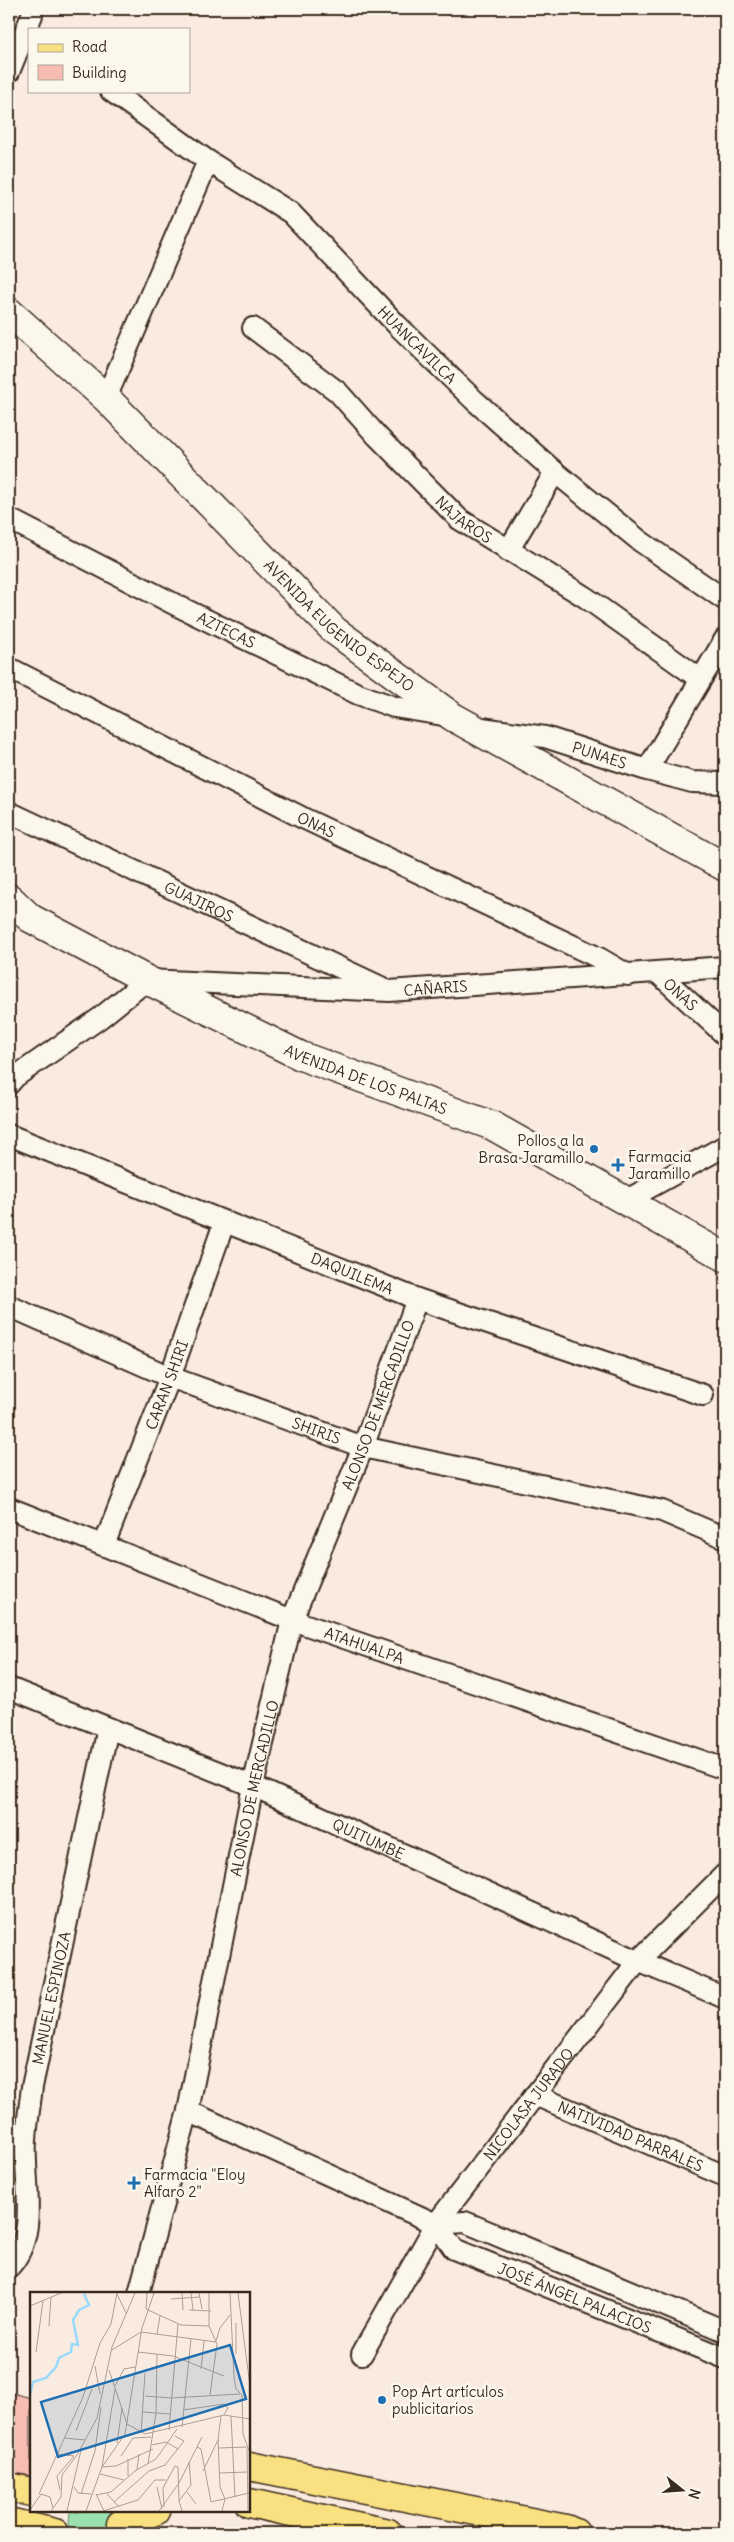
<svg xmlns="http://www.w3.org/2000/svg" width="734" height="2542" viewBox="0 0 734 2542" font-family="Delius,sans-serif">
<rect width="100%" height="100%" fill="#faebe0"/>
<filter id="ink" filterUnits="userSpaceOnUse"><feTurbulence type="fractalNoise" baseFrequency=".02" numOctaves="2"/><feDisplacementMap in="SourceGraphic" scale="10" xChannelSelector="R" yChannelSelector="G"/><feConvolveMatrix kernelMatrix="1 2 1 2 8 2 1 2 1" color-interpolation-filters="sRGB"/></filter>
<g filter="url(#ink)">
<!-- green -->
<path fill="#9ae1af" stroke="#6a8666" d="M70,2511h43c1,7 0,16 -4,22h-35l-5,-9z"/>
<!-- building -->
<path fill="#f8bdb2" stroke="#3b2a1e" d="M9,2392l22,6v78l-22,-4z"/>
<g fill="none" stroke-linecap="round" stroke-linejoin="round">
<!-- street casing -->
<g stroke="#3b2a1e" stroke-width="24">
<g id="street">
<path d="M9,72l23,-57"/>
<path id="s1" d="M111,91l97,70 83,52 106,112 77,75 81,72 85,69 85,59"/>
<path id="s2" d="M253,328l85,64 39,44 82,83 126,78 115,82"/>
<path d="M106,398l102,-237"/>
<path id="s3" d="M9,519l169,87 180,88 36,13 55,9"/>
<path d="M508,551l47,-79"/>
<path id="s4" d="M9,668l294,150 296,140 29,17"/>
<path id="s5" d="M482,728l63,9 102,33 45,12 33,1"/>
<path d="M647,770l78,-131"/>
<path id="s6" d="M9,812l372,175"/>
<path id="s7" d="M658,973l67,62"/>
<path id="s8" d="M9,1084l6,-7 85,-59 47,-38 242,11 336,-24"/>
<path id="s9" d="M9,1135l408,164 286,96"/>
<path d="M625,1201l100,-55"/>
<path id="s10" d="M9,1306l161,71 193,70 299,64 63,27"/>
<path id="s11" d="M9,1508l283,112 433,149"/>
<path id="s12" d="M104,1545l66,-168 54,-154"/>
<path id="s13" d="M9,1688l244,98 385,175 87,37"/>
<path id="s14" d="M535,2095l190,81"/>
<path d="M188,2111l248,113 29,-2 260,109"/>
<path id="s15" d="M436,2224l18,25 271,109"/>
<path id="s16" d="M9,2267c31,-32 14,-87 17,-127 1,-18 4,-36 6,-53l76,-359"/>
<path id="s17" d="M139,2293l49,-182 65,-325 39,-166 71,-173 54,-148"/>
<path id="s18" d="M362,2354l74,-130 202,-263 87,-87"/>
</g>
</g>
<!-- secondary casing -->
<g stroke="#3b2a1e" stroke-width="31">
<g id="secondary">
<path id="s19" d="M9,312l97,86 229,233 118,86 272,150"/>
<path id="s20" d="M9,898l21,20 117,62 154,76 192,70 232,131"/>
</g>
</g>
<!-- primary casing -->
<g stroke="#3b2a1e" stroke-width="31">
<path id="primary" d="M249,2466l317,63 9,4
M9,2487l22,5
M249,2503l139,30
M9,2522l46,11
M121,2524l34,-13"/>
</g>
<!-- street -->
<use href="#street" stroke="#fbf7ec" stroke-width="20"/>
<!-- secondary -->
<use href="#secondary" stroke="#fbf7ec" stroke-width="28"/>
<!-- primary -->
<use href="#primary" stroke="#f9e181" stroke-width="28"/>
</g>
</g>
<!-- markers -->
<g fill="#1f6fb2" stroke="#fbf7ec" stroke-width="2">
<circle cx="594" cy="1149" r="5"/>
<path d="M615.5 1157.5h5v5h5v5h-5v5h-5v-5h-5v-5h5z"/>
<path d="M131.5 2175.5h5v5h5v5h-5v5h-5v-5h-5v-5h5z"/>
<circle cx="382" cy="2400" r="5"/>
</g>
<g text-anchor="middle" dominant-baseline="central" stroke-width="5" stroke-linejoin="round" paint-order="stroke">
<!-- street labels -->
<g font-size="15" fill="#3b2a1e" stroke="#fbf7ec">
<text stroke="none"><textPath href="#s1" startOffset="400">HUANCAVILCA</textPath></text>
<text stroke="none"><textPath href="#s2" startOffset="286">NAJAROS</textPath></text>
<text stroke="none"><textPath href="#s19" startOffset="456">AVENIDA EUGENIO ESPEJO</textPath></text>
<text stroke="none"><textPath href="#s3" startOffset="244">AZTECAS</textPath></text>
<text stroke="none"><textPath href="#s5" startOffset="121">PUNAES</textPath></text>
<text stroke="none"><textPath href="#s4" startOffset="345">ONAS</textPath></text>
<text stroke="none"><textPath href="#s6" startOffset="210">GUAJIROS</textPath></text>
<text stroke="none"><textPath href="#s8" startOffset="462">CAÑARIS</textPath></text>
<text stroke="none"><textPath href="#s7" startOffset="31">ONAS</textPath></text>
<text stroke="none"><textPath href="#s20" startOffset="402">AVENIDA DE LOS PALTAS</textPath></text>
<text stroke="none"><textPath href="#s9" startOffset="370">DAQUILEMA</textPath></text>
<text stroke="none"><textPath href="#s12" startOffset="172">CARAN SHIRI</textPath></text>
<text stroke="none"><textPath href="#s17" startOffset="922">ALONSO DE MERCADILLO</textPath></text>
<text stroke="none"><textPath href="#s10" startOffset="332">SHIRIS</textPath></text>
<text stroke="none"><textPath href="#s11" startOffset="381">ATAHUALPA</textPath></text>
<text stroke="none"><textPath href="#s17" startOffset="518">ALONSO DE MERCADILLO</textPath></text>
<text stroke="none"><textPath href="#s13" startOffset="390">QUITUMBE</textPath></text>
<text stroke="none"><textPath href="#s16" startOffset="276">MANUEL ESPINOZA</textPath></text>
<text stroke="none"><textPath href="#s18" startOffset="301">NICOLASA JURADO</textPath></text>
<text stroke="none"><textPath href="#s14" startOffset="104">NATIVIDAD PARRALES</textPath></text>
<text stroke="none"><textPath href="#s15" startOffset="161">JOSÉ ÁNGEL PALACIOS</textPath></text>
</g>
<!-- poi labels -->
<g font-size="15" fill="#3b2a1e" stroke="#fbf7ec" text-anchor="start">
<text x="584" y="1140" text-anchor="end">Pollos a la<tspan x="584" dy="17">Brasa Jaramillo</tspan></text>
<text x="628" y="1156">Farmacia<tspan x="628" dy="17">Jaramillo</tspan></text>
<text x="144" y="2174">Farmacia "Eloy<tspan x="144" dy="17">Alfaro 2"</tspan></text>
<text x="392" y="2391">Pop Art artículos<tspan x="392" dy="17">publicitarios</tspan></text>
</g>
</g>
<!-- overview -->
<g transform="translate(30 2292)">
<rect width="220" height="220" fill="#faebe0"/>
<path fill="none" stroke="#99dafb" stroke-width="2.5" d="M0,103l3,-13 13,-4 10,-11 3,-9 12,-6 1,-8 6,1 -5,-25 6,-10 10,-5 -5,-11"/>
<path fill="none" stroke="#ae9e92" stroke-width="1" d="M117,1l-1,16 35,16 28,1M152,1l1,17M161,1l2,17M169,1l3,16M200,1l4,84 2,12 6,6M208,1l12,93M87,2l9,19M141,7l29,-2M0,14l31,-13M159,18l22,1M206,31v31M19,34l2,-29M179,34l8,18 -7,51M179,34v-33M127,42l3,-18M186,49l4,-13 10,-13M82,58l29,-18 75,10M6,60l7,-51M108,60l35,4 51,20M65,74l5,28M171,77l3,-28M79,78l18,54 18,10 79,-19 26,4M85,94l9,-17 11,-2M85,97l-13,78 14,-1 37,-17M212,103l1,39 7,19M115,104l26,2 69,-4M153,118l41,-6 4,4 -4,7M113,120l27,2M191,124l-3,24 2,47 5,12 -3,12M201,124l4,81M152,135l9,-88M139,138l9,-106M46,139l16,-42M111,141l4,-60M35,146l20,2M87,151l5,-35M122,153l14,-3 12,7M167,155l4,2 10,53M189,156l28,-1M217,156l1,63M28,162l16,2M91,164l12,-18 18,-1M98,167v17M118,172l8,-51 1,-59M107,178l2,-16M173,179l15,-31M190,181l27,-1M70,182l24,6M44,195l4,6 13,1M127,195l5,22M30,198l-3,-14 17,-20M157,200l9,12M9,202l44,-97 17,-54 11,-19 6,-31M51,202l14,-43 6,-44M66,202l8,17M77,202l12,13M66,203l15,-3 24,-21 21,-12 21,-30M84,210l35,-31 16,-6 19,-24 -9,-5M181,210l38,-9M134,215l-1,-19 12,-22 3,1 1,34M0,218l11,-16 9,3 3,11M21,219l10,-14 1,-22 15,-20 20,-37 15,-71 23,-54M37,219l14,-61M56,219l16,-44 23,-33 17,-106 12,-35M73,219l35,-11 17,-20h11M129,219l20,-28 23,-46M152,219l-3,-10 12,-16 -2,-23"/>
<path fill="#1f6fb2" fill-opacity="0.15" stroke="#1f6fb2" stroke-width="2.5" d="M200,53l16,54 -188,58 -17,-55z"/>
<rect width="220" height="220" fill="none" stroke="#3b2a1e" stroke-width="2.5"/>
</g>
<!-- margin -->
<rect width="734" height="2542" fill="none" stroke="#fbf7ec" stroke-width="30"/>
<rect x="15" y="15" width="704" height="2512" fill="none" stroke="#3b2a1e" stroke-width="2" filter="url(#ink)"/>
<!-- legend -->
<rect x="28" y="28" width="162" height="65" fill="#fbf7ec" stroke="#aea59a"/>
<rect x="38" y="44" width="25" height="8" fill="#f9e181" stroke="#aea59a"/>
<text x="72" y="52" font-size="15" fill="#3b2a1e">Road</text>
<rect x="38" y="65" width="25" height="15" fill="#f8bdb2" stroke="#aea59a"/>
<text x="72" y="78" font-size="15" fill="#3b2a1e">Building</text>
<!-- north arrow -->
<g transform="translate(682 2490) rotate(107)" stroke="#fbf7ec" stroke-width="4" paint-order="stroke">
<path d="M0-4L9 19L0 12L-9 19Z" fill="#3b2a1e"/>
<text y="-8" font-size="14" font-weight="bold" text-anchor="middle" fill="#3b2a1e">N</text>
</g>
</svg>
